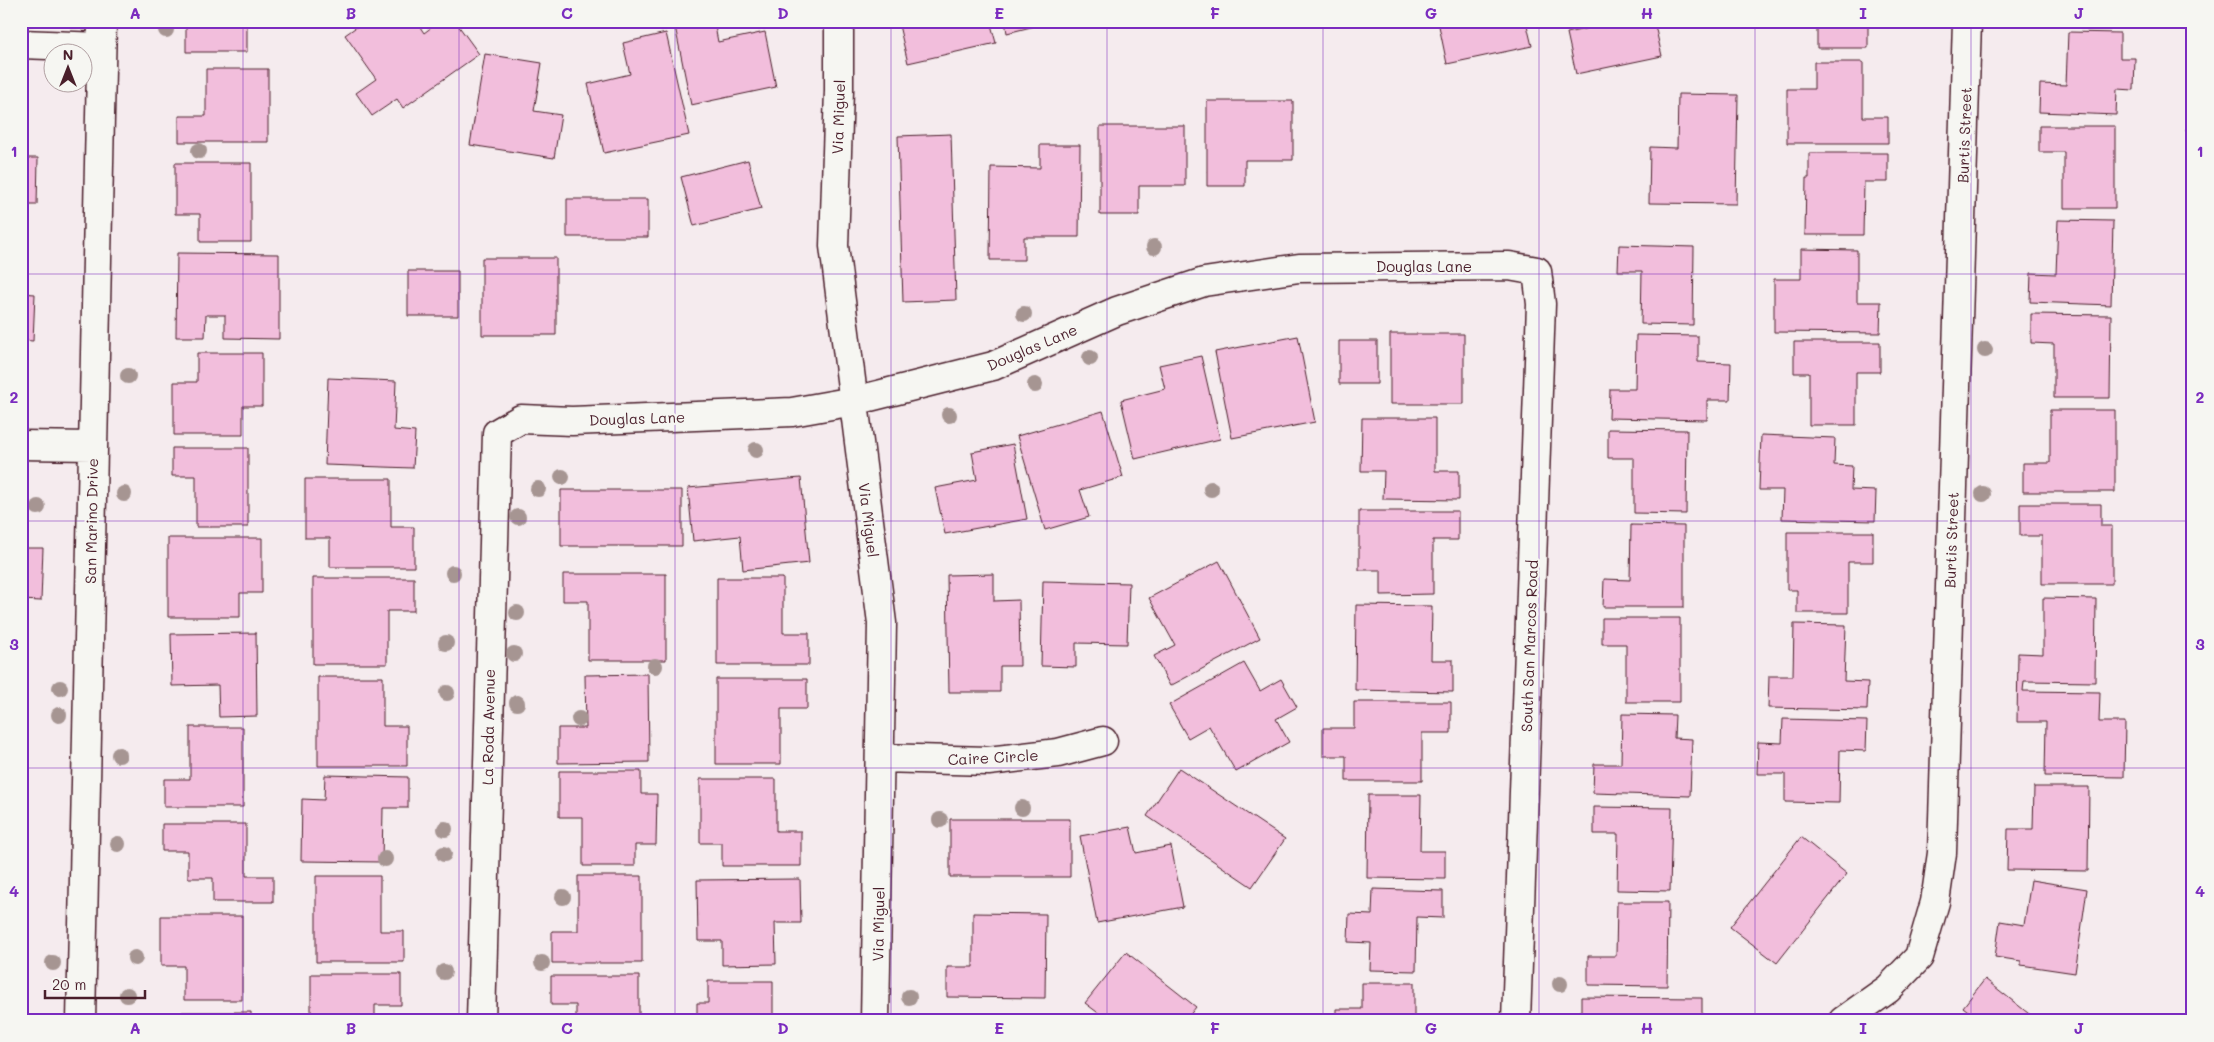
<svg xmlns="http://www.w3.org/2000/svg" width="2214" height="1042" viewBox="0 0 2214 1042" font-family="Mali,sans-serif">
<rect width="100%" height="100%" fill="#f5ebee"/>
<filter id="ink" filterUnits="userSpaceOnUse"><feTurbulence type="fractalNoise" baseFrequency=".02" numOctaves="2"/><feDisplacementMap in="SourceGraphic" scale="10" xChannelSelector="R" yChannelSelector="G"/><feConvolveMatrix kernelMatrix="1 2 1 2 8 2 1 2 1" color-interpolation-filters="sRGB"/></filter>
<g filter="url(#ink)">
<!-- building -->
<path fill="#f2bedc" stroke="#4a1f2b" d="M186,21h61v31h-61z
M365,21h51l8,12 16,-12h15l24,33 -76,54 -6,-9 -25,17 -16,-23 20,-14 -31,-44z
M696,21h18l4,21 47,-10 11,55 -85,18 -16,-79z
M898,21h92l6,22 -88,20z
M1005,21h50l-48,12z
M1438,21h88l6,25 -85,18z
M1623,21h31l8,35 -86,18 -9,-41z
M1817,21h51v27h-51z
M2068,32l52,1v25h15l-1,32 -17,-1 -1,26 -77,-3 1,-28 26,1z
M666,33l23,102 -85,18 -16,-69 42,-10 -7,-31z
M485,54l57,9 -8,48 27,4 -7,43 -84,-13z
M1814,62h49v55h25v26h-101v-54h27z
M206,69h62v73h-89v-26h27z
M1678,94l60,1 -2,109 -87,-1 1,-56 27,1z
M1207,101h86v59h-48v26h-38z
M2186,106h7v52h-5z
M1100,126h85v60h-46v29h-39z
M2039,126h76v82h-51v-56h-25z
M951,134l5,166 -53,2 -5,-166z
M1040,145h40l-1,92h-55v23h-34l1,-93 49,1z
M1809,153h79v29h-24l-1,53h-58l1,-57h3z
M21,158h17l-1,47h-16z
M748,160l13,49 -67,17 -13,-49z
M175,163h76v79h-51v-28h-25z
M567,199h81v38h-81z
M2058,220l55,1 -2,84 -81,-3 1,-29 25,1z
M1619,245l75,2 -1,78 -52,-1 1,-53h-24z
M1801,249l56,1v52h24l-1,31 -106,-1v-53h27z
M177,253l102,1v85l-54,-1v-23h-19l-1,22h-29z
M482,258h74v77h-74z
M408,271h50v45h-50z
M21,293l14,1 -2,47 -12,-1z
M2031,314l80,1 -1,83h-56v-54l-23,-1z
M1390,334h74v70h-74z
M1636,335l62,1v26l33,1 -1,37h-23v20l-98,-2 1,-29h25z
M1298,336l17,86 -83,16 -17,-86z
M1339,341h38v43h-38z
M1794,342h86v30h-24v53h-47v-52h-15z
M197,353h65v53h-19v29h-69v-53h23z
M1201,356l19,83 -85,20 -14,-59 44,-11 -6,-24z
M328,378l68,3 -2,49 21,2 -2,36 -88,-3z
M2050,410h65v82h-92v-29h27z
M1103,411l20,66 -43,13 9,27 -44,13 -28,-94z
M1362,418h73v53h24v29l-76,-1 1,-28h-23z
M1608,429l79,1 -1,84 -52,-1v-55h-26z
M1761,435l74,3 -1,27 18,1 -1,24 25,1 -1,30 -93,-2 1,-29h-24z
M1013,444l14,75 -82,15 -10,-46 42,-8 -5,-28z
M172,448h76v79h-52v-51h-24z
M801,478l8,85 -66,7 -3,-34 -47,5 -5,-53z
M305,479h86v48h23v40h-84v-29h-25z
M561,490h121v56h-121z
M2020,504h81v22h11v58h-70v-48h-22z
M1359,511h99v29h-25v54l-52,1v-25h-22z
M2188,513h5v27h-5z
M1631,525l53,1v81h-81l1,-28 26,1z
M1787,532h86v30h-25v51h-51v-23h-10z
M168,538h94v55h-22v24h-72z
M21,548h22l-2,53 -20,-1z
M1219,561l41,77 -90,48 -16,-30 21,-11 -26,-47z
M563,574h103v86h-78v-59h-25z
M994,574v27l25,-1 1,66h-20v26h-51l-2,-117z
M313,578h101v33h-27v53h-74z
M717,578h66v55h26v32h-92z
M1043,581l86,2 -2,61 -51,-1v24l-35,-1z
M2043,598l53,1 -1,83 -71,-1 -1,10 77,1 -1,30h26l-1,55 -79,-1 1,-54h-29l1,-69 25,1z
M1356,605l76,1 -1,54h22v32l-98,-2z
M1602,618h78v84h-54v-58h-24z
M1794,624l52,1 -2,56 24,1 -1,28 -99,-2 1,-32h24z
M256,633l1,83 -38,1 -1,-32 -46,1 -1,-52z
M1244,663l16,28 21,-12 16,28 -21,12 13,23 -53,30 -27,-46 -21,12 -19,-33z
M648,674l1,88 -91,1v-35h28l-1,-53z
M318,677h65v49h24v40h-89z
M716,679h91v30h-26v55h-65z
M1354,702h97v31h-29v48h-76v-25h-23v-28h31z
M1622,714l53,1 -1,23 18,1 -2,57 -97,-3 1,-29h27z
M1783,719l84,2 -1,30 -26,-1 -1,53 -54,-1v-28h-28l1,-32 24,1z
M190,727h53v80h-79v-28h26z
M1179,768l106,71 -33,48 -105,-71z
M559,771h82v23h16l-1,51h-21v21h-52v-49h-24z
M325,775l83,2v31h-25l-1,54 -81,-1 1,-62 22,1z
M700,779h76v52h25v35h-79v-23h-22z
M2034,787h55l-1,84 -81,-1 1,-41h25z
M1368,795h53l-1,56h25v28l-78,-1z
M1594,807l78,1 -2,83 -53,-1 1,-56h-24z
M950,819h120v58h-120z
M162,824h84v52h27v26h-60v-24h-25v-27h-26z
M1130,827l6,26 35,-7 12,61 -86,16 -17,-87z
M1801,837l46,37 -70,89 -47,-36z
M316,876h64v55h24v31h-88z
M578,876h64v87h-90v-32h26z
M800,879l1,44h-26l1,41 -54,1v-24h-24l-1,-61z
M2031,880l56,9 -12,84 -54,-8v-4l-26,-4 5,-36 24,4z
M1373,889l70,2v27l-26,-1 -1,54 -46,-1 1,-27 -23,-1 1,-28 23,1z
M1617,902h51l-1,84 -79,-1v-29h28z
M973,913l73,1 -1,84 -98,-1v-30h26z
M161,916h81v84h-58v-34h-23z
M1126,952l70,55 -11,14h-76l-24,-18z
M311,974h90v31h-26v16h-64z
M551,976h88v45h-63v-16h-25z
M1985,979l53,42h-57l-18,-14z
M708,981h65v40h-76v-18h11z
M1362,983h52v38h-78v-12h26z
M1581,997l121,1v23h-121z
M182,1012h69v9h-69z"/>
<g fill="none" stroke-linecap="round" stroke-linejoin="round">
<!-- street casing -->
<g stroke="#4a1f2b" stroke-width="31">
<path id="street" d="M839,21v69l-5,156 48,377 -7,398
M21,44l80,3
M21,445l71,1
M881,758l107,3 70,-8 45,-12
M81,1021l21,-1000
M481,1021l16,-588 24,-14 51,2 220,-9 62,-11 139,-35 124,-55 87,-29 95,-14 210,-2 28,5 4,33 -25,717
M1843,1021l45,-32 31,-32 16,-55 7,-49 25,-832"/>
</g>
<!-- street -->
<use href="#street" stroke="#f6f6f2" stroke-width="28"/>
</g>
<!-- trees -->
<g fill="#a69592">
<circle cx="166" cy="30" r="8"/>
<circle cx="199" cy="151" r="8"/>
<circle cx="1154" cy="247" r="8"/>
<circle cx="1024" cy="314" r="8"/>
<circle cx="1985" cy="350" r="8"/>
<circle cx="1090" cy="358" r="8"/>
<circle cx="128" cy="376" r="8"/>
<circle cx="1035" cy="385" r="8"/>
<circle cx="949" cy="415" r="8"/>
<circle cx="756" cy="450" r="8"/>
<circle cx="562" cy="477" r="8"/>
<circle cx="538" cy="489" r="8"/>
<circle cx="1211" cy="489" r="8"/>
<circle cx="124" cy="494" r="8"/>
<circle cx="1983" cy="494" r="8"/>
<circle cx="38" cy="507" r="8"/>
<circle cx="518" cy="517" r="8"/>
<circle cx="453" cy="573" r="8"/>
<circle cx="517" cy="613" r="8"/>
<circle cx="446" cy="643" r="8"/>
<circle cx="514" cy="654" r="8"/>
<circle cx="655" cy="666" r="8"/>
<circle cx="60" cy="688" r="8"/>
<circle cx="447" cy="693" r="8"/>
<circle cx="517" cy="703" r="8"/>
<circle cx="59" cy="715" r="8"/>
<circle cx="579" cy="719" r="8"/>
<circle cx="119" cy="755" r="8"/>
<circle cx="1022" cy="808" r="8"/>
<circle cx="940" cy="820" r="8"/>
<circle cx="445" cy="829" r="8"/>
<circle cx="118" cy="844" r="8"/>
<circle cx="444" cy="854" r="8"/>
<circle cx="385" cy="859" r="8"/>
<circle cx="563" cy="897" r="8"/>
<circle cx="135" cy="958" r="8"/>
<circle cx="53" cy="963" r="8"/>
<circle cx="542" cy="963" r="8"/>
<circle cx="444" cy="972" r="8"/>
<circle cx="1560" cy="984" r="8"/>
<circle cx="127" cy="995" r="8"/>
<circle cx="909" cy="997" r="8"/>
</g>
</g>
<!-- grid -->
<path fill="none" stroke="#7b2cbf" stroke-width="1" stroke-opacity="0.55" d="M243,21v1000M459,21v1000M675,21v1000M891,21v1000M1107,21v1000M1323,21v1000M1539,21v1000M1755,21v1000M1971,21v1000M21,274h2172M21,521h2172M21,768h2172"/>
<g text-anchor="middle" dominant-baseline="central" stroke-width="4.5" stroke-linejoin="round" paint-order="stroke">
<!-- street labels -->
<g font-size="15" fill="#4a1f2b" stroke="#f6f6f2">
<text transform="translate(838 117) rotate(-88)">Via Miguel</text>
<text transform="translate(1964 135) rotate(-88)">Burtis Street</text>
<text x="1424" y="266">Douglas Lane</text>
<text transform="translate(1032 347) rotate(-23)">Douglas Lane</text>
<text transform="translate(637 418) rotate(-2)">Douglas Lane</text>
<text transform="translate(869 520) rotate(83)">Via Miguel</text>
<text transform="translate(91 521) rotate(-89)">San Marino Drive</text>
<text transform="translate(1951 540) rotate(-88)">Burtis Street</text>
<text transform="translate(1529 646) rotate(-88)">South San Marcos Road</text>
<text transform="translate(488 727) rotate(-89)">La Roda Avenue</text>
<text transform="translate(993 757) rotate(-3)">Caire Circle</text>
<text transform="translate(878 924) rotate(-89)">Via Miguel</text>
</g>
</g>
<!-- margin -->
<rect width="2214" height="1042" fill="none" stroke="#f6f6f2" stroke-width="55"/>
<!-- north arrow -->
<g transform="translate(68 68)"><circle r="24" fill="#f6f6f2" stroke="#b1a0a2"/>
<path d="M0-4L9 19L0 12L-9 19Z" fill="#4a1f2b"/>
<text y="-8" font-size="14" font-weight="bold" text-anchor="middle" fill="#4a1f2b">N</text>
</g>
<!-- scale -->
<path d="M45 990v8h100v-8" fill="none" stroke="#4a1f2b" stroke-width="2.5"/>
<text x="52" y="990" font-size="15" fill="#4a1f2b" stroke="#f6f6f2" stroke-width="4" paint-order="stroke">20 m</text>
<rect x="28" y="28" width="2158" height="986" fill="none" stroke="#7b2cbf" stroke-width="2"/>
<g font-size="16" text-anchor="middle" font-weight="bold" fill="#7b2cbf">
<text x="135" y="19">A</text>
<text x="351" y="19">B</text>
<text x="567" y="19">C</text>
<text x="783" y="19">D</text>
<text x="999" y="19">E</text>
<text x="1215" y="19">F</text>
<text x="1431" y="19">G</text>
<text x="1647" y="19">H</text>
<text x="1863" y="19">I</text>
<text x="2079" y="19">J</text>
<text x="14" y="157">1</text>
<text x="2200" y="157">1</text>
<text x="14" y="403">2</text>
<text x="2200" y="403">2</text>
<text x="14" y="650">3</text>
<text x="2200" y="650">3</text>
<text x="14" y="897">4</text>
<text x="2200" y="897">4</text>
<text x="135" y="1034">A</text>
<text x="351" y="1034">B</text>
<text x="567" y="1034">C</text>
<text x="783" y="1034">D</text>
<text x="999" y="1034">E</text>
<text x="1215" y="1034">F</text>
<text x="1431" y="1034">G</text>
<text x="1647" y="1034">H</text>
<text x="1863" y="1034">I</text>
<text x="2079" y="1034">J</text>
</g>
</svg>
